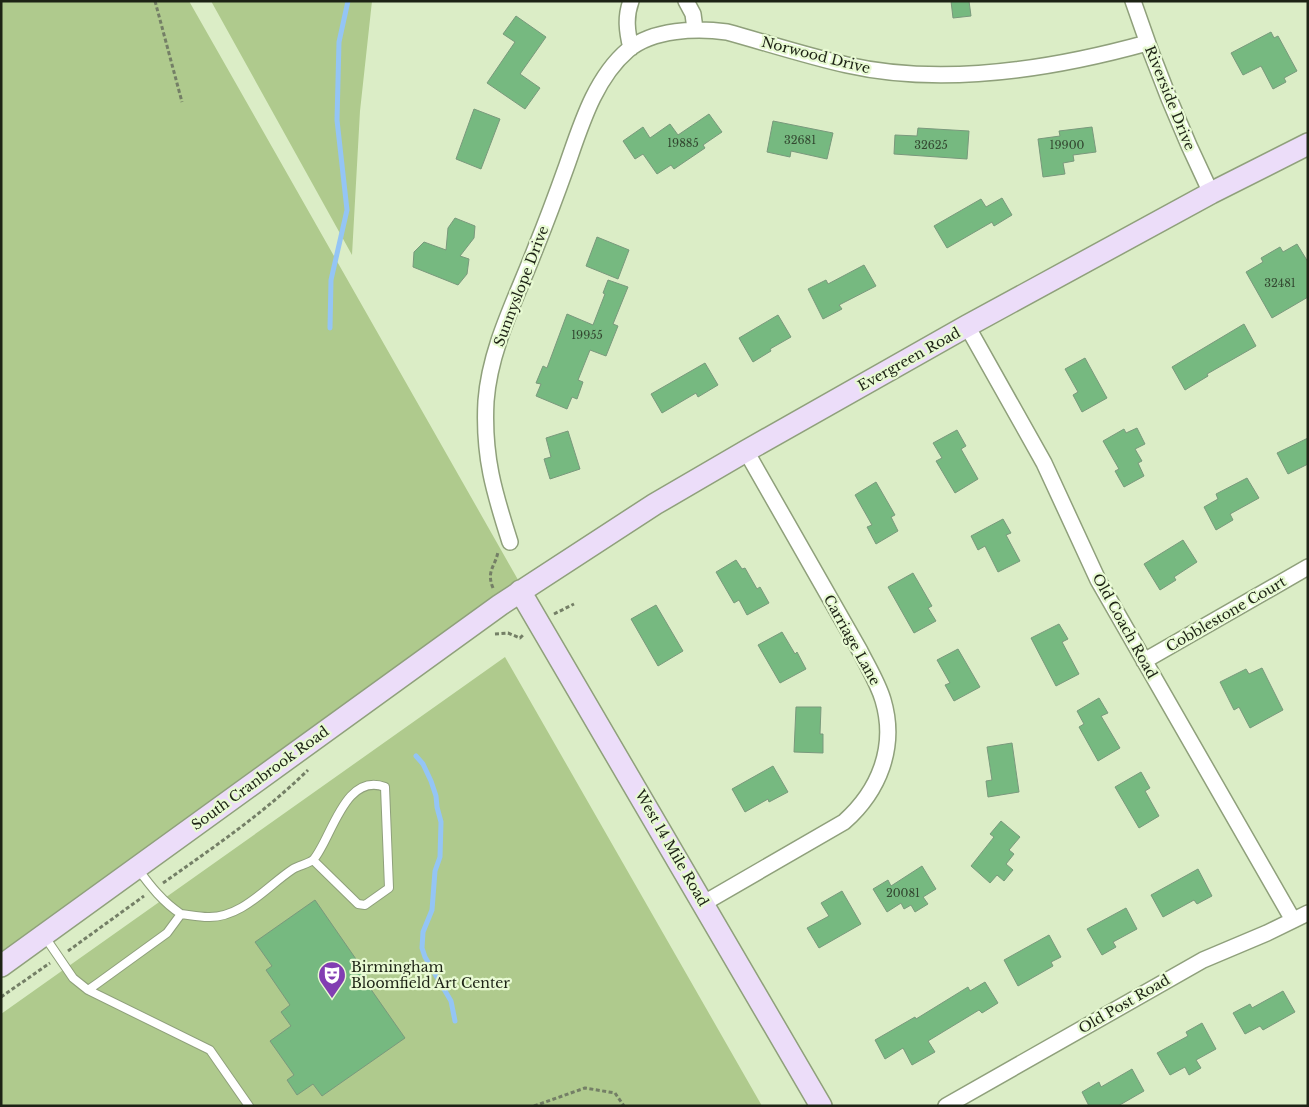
<svg xmlns="http://www.w3.org/2000/svg" width="1309" height="1107" viewBox="0 0 1309 1107" font-family="'Libre Baskerville',serif">
<rect width="100%" height="100%" fill="#dbedc6"/>
<!-- green -->
<path fill="#afca8d" d="M1,1h188l332,584 -520,370z
M211,1h161l-12,110 -8,144z
M505,657l257,449h-761v-92z"/>
<g fill="none" stroke-linecap="round" stroke-linejoin="round">
<!-- stream -->
<path stroke="#94c5f5" stroke-width="5" d="M330,328l1,-48 16,-70 -10,-90 2,-78 9,-41
M416,756l7,8 8,17 5,15 1,11 4,15 -1,35 -5,14 -3,39 -9,22 -1,16 3,9 26,44 4,20"/>
</g>
<!-- building -->
<path fill="#76b980" stroke="#79997c" d="M951,1h18l2,15 -18,2z
M516,16l30,21 -26,37 20,14 -15,21 -38,-26 28,-41 -12,-8z
M1271,32l3,6 4,-2 19,35 -13,7 2,4 -13,7 -12,-23 -18,9 -12,-22z
M474,109l26,10 -19,50 -25,-10z
M709,114l13,18 -19,13 2,3 -31,21 -3,-4 -14,9 -14,-20 -8,5 -12,-18 20,-14 7,11 20,-14 8,11z
M773,121l60,12 -6,26 -36,-8 -1,6 -23,-5z
M1092,127l4,25 -23,3 1,6 -11,2 2,11 -22,3 -5,-38 22,-3 -1,-5z
M918,128l51,3 -2,28 -73,-5 1,-19 22,1z
M1002,198l10,17 -18,11 -2,-4 -45,26 -13,-22 47,-27 5,8z
M455,218l20,8 -1,12 -14,18 9,3 -2,15 -9,11 -45,-18 1,-15 10,-10 22,8 2,-22z
M597,237l32,13 -11,29 -32,-13z
M1297,244l11,18v35l-36,21 -26,-46 17,-10 -2,-4 19,-11 3,5z
M864,265l12,21 -37,19 3,4 -19,10 -15,-30 18,-9 2,4z
M608,280l20,7 -15,37 5,2 -12,30 -16,-6 -12,30 5,2 -6,17 -5,-2 -5,12 -31,-13 5,-12 -5,-1 7,-17 4,2 20,-54 26,11 12,-31 -2,-1z
M778,315l13,22 -21,12 1,2 -18,11 -14,-24z
M1244,324l12,22 -49,28 1,2 -23,14 -13,-23z
M1085,358l22,40 -25,14 -9,-17 5,-3 -13,-23z
M705,363l13,22 -20,12 -2,-4 -34,20 -11,-19z
M1137,428l8,16 -10,5 7,12 -4,2 6,13 -20,11 -9,-16 4,-2 -16,-28 21,-12 2,4z
M957,430l9,16 -5,3 17,30 -23,14 -19,-32 6,-3 -9,-15z
M568,431l12,38 -30,10 -6,-20 7,-2 -5,-19z
M1308,438v26l-20,10 -11,-21z
M1247,478l12,20 -29,16 3,6 -17,10 -12,-23 14,-8 -2,-5z
M876,482l19,33 -4,2 7,14 -22,13 -9,-17 5,-2 -17,-30z
M1003,519l8,14 -5,2 14,26 -22,11 -13,-26 -7,4 -7,-14z
M1183,540l14,22 -23,15 2,3 -16,10 -16,-26z
M736,560l6,9 3,-1 12,21 3,-2 9,16 -22,12 -8,-15 -5,3 -18,-31z
M913,573l19,33 -4,2 8,13 -22,12 -26,-46z
M656,605l27,46 -25,15 -27,-47z
M1059,624l9,15 -6,3 17,32 -23,12 -25,-48z
M782,632l13,22 2,-2 9,17 -26,14 -22,-38z
M958,649l22,38 -26,14 -9,-16 5,-2 -13,-23z
M1262,668l21,42 -33,18 -11,-21 -5,3 -14,-28 26,-13 3,5z
M1099,698l9,15 -7,3 19,32 -22,13 -19,-34 5,-3 -7,-13z
M796,707h25l-1,27h3v19l-29,-1z
M1012,743l7,49 -31,5 -2,-16 6,-1 -5,-33z
M773,766l15,26 -19,10 -1,-3 -23,13 -13,-23z
M1141,772l9,16 -5,3 14,25 -20,12 -24,-41z
M1001,821l19,16 -11,13 5,4 -8,10 7,6 -9,11 -7,-6 -7,8 -19,-17 23,-29 -4,-3z
M922,866l14,23 -13,8 5,7 -13,8 -4,-7 -7,4 -3,-6 -14,9 -14,-23 15,-9 3,6z
M1198,869l14,27 -15,8 -3,-4 -31,17 -12,-22z
M842,891l19,33 -42,24 -12,-20 22,-12 -8,-13z
M315,900l52,75 -4,3 42,60 -83,58 -9,-12 -16,11 -10,-15 7,-5 -24,-34 21,-15 -10,-14 9,-7 -24,-35 6,-4 -17,-24z
M1126,908l11,21 -24,13 3,5 -14,8 -15,-26z
M1049,935l12,22 -10,5 2,4 -35,20 -14,-26z
M985,982l13,21 -16,10 -3,-3 -51,31 7,11 -23,13 -9,-17 -18,11 -10,-19 40,-23 1,2 52,-32 2,4z
M1283,991l12,21 -32,18 -3,-4 -15,8 -12,-21 17,-9 2,4z
M1202,1023l14,26 -20,11 5,8 -12,7 -4,-8 -15,8 -13,-22 31,-17 -2,-4z
M1132,1069l12,22 -26,15h-29l-7,-14 17,-10 2,5z"/>
<g fill="none" stroke-linecap="round" stroke-linejoin="round">
<!-- lane casing -->
<g stroke="#8fa07b" stroke-width="10">
<path id="lane" d="M181,914c9,1 18,3 27,3 34,1 59,-31 85,-48 6,-4 16,-5 21,-10 18,-22 31,-87 71,-72l4,101 -24,17 -7,-1 -45,-44
M45,937l28,41 15,12 10,-7 69,-50 14,-19c-18,-12 -30,-27 -43,-45
M88,990l122,60 39,56"/>
</g>
<!-- street casing -->
<g stroke="#8fa07b" stroke-width="18">
<path id="street" d="M686,1l7,13 2,15
M1133,1c22,66 48,130 78,192
M631,48c-4,-16 -6,-31 0,-47
M967,326l77,137 54,117 195,340
M510,542c-16,-50 -27,-86 -24,-141 4,-54 31,-104 50,-154 11,-27 21,-54 31,-82 14,-40 28,-87 61,-115 25,-21 69,-22 99,-18 40,11 80,24 120,33 97,22 206,4 300,-22
M1144,661l164,-94
M704,903l140,-81c35,-31 53,-75 39,-122 -5,-17 -15,-33 -23,-49l-114,-200
M946,1106l257,-146 64,-27 41,-20"/>
</g>
<!-- secondary casing -->
<g stroke="#8fa07b" stroke-width="24">
<path id="secondary" d="M520,591l301,515
M1,966l499,-361 155,-101 91,-53 221,-125 244,-133 97,-49"/>
</g>
<!-- path -->
<path stroke="#747f66" stroke-width="3" stroke-dasharray="4 2.5" stroke-linecap="butt" d="M155,1l27,101
M493,588c-7,-17 2,-21 5,-36
M554,614l20,-10
M495,634l13,-1 12,5 4,-4
M163,883c51,-36 101,-70 145,-113
M68,951l76,-55
M1,997l49,-34
M534,1106l51,-18 30,5 9,13"/>
<!-- lane -->
<use href="#lane" stroke="#fff" stroke-width="8"/>
<!-- street -->
<use href="#street" stroke="#fff" stroke-width="15"/>
<!-- secondary -->
<use href="#secondary" stroke="#ecddf9" stroke-width="21"/>
</g>
<!-- icons -->
<defs>
<g id="theatre-pin" transform="scale(1.4375)"><path d="M0 17L-7.5 6A9.5 9.5 0 1 1 7.5 6Z" fill="#823eb2" stroke="#e8fad3"/><path d="M-5-5.5Q0-4 5-5.5V0Q5 5 0 6Q-5 5-5 0ZM-3.3-2.5H-1v1.5H-3.3ZM1-2.5H3.3v1.5H1ZM-2.8 1Q0 5.5 2.8 1Z" fill="#fff"/></g>
</defs>
<g fill-rule="evenodd">
<use href="#theatre-pin" x="332" y="975"/>
</g>
<g text-anchor="middle" dominant-baseline="central" stroke-width="4.5" stroke-linejoin="round" paint-order="stroke">
<!-- number labels -->
<g font-size="11" fill="#334830">
<text x="800" y="140">32681</text>
<text x="683" y="143">19885</text>
<text x="931" y="145">32625</text>
<text x="1067" y="145">19900</text>
<text x="1280" y="283">32481</text>
<text x="587" y="335">19955</text>
<text x="903" y="893">20081</text>
</g>
<!-- street labels -->
<g font-size="14" fill="#1d2315" stroke="#e8fad3">
<text transform="translate(816 55) rotate(14)">Norwood Drive</text>
<text transform="translate(1170 98) rotate(68)">Riverside Drive</text>
<text transform="translate(521 286) rotate(-69)">Sunnyslope Drive</text>
<text transform="translate(909 359) rotate(-29)">Evergreen Road</text>
<text transform="translate(1226 614) rotate(-30)">Cobblestone Court</text>
<text transform="translate(1125 626) rotate(61)">Old Coach Road</text>
<text transform="translate(852 640) rotate(61)">Carriage Lane</text>
<text transform="translate(260 778) rotate(-36)">South Cranbrook Road</text>
<text transform="translate(672 848) rotate(60)">West 14 Mile Road</text>
<text transform="translate(1124 1004) rotate(-30)">Old Post Road</text>
</g>
<!-- poi labels -->
<g font-size="14" fill="#1d2315" stroke="#e8fad3" text-anchor="start">
<text x="351" y="967">Birmingham<tspan x="351" dy="16">Bloomfield Art Center</tspan></text>
</g>
</g>
<!-- border -->
<rect width="1309" height="1107" fill="none" stroke="#1d2315" stroke-width="5"/>
</svg>
